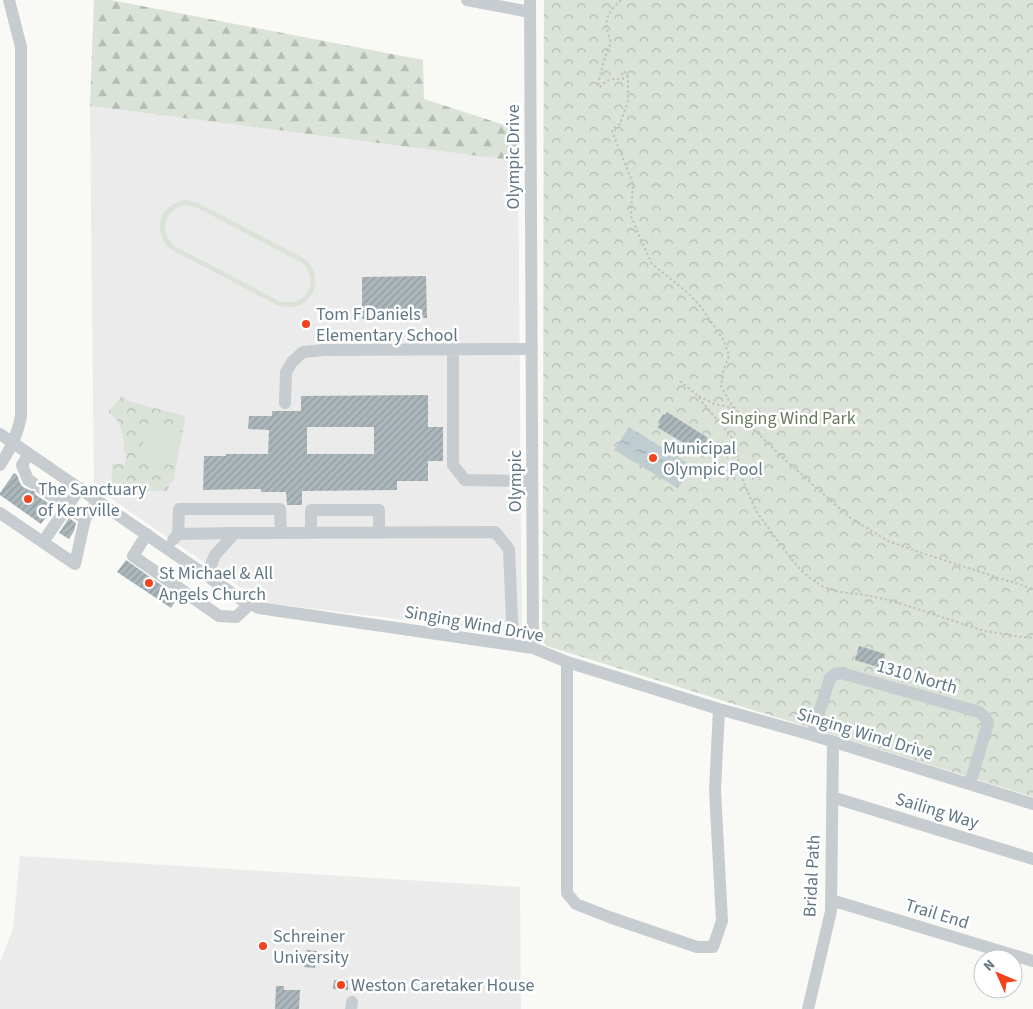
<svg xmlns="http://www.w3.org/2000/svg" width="1033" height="1009" viewBox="0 0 1033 1009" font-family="'Source Sans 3',sans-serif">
<defs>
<pattern id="forest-firs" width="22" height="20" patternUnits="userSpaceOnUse" patternTransform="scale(1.25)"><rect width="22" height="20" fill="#dbe2d7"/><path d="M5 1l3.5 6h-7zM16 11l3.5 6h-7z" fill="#b5bcb4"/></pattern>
<pattern id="park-crowns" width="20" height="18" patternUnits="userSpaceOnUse" patternTransform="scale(1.25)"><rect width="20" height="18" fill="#dbe2d7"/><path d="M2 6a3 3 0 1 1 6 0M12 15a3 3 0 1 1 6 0" fill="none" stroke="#b5bcb4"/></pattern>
<pattern id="water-ripples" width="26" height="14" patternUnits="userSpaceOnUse" patternTransform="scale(1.25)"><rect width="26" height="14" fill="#bfccd0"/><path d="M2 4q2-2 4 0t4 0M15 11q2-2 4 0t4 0" fill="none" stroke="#9faaae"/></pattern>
<pattern id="building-hatch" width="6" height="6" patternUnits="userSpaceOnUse" patternTransform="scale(1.25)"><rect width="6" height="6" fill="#acb7bc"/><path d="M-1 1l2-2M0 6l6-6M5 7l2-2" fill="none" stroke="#8f9a9e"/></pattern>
</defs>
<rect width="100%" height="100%" fill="#f9f9f6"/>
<!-- built -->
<path fill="#eaebea" d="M90,106l428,55 4,473 -248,-30 -18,-6 -162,-111z
M20,856l500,31 1,122h-521v-46l13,-35z"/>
<!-- green -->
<path fill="#dbe2d7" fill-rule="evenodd" d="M186,200l12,3 107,56c24,22 3,57 -28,46l-107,-56c-19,-18 -10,-46 16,-49zM186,205l10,2 106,56c20,18 3,46 -23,38l-106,-56c-15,-15 -8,-37 13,-40z
M146,425l37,7 -7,34 -37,-7z"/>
<!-- forest -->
<path fill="url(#forest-firs)" d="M94,0h17l312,60 1,39 96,31 -2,31 -428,-55z"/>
<!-- park -->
<path fill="url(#park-crowns)" d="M544,0h489v797l-486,-151 -5,-5c2,-214 1,-427 2,-641z
M122,396l6,5 57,15 -2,16 -37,-7 -6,34 36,7 -2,14 -5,4 -1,7h-57l1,-27h13l1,-9 -2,-3 -1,-4 2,-4 -6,-22 -11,-10z"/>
<!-- water -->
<path fill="url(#water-ripples)" d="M629,427l63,39 -14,22 -64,-38z"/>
<!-- building -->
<path fill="url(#building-hatch)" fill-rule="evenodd" d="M426,276l1,42 -65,1v-42z
M428,395v32h15v34h-15v20h-31v9l-95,1v14h-15l-1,-13h-25v-3l-58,1 1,-34h22v-2h42l1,-24 -21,-1 1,-13h23v-5h29v-15zM307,427h67v27h-67z
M667,412l41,26 -8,15 -43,-26 3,-3 -2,-1 5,-9 2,1z
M14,473l3,2 3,8 3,4 6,3 5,1 2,4 18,12 -13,17 -41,-29v-2z
M69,518l7,5 -2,8 -5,8 -10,-6z
M126,560l52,37 -7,11 -54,-36z
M859,646l26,8 -4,14 -26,-8z
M306,950l11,1 -2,17 -11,-1z
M334,980l14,1v9l-15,-1z
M276,986h8v4h16l-1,19h-24z"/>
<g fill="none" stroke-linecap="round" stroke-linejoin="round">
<!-- path -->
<path stroke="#c0c3c5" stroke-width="2" stroke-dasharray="2.5 2.5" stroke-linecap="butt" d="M621,0c-16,15 -18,22 -10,42 -6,14 -10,28 -13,43l2,2c8,-9 12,-8 23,-8l-1,-7h3l3,6v23l-8,23 -6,4 -2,3 21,53 -2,32 10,24 11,24 36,29 13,14 23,34 5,15 -6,16 -2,14 8,15 19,23 34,33 67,60 39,24 34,12 111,36
M680,381l17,14 10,13 19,22 7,9 4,11 2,17 4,14 13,30 36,49 9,10 11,10 12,7 16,5 25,3 28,6 91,30 39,6 10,1
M699,396l15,8 21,4"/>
<!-- minor -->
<path stroke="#c6cccf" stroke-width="12" d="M467,0l63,12
M530,0l3,648
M453,350v115l12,15 67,1
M285,403l1,-31 6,-10 11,-10 21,-2 208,-1
M0,434l242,166 17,8 274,40 34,14 152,47 93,26 221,69
M29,454l-7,11 6,15 5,3
M0,465c11,-17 17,-29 21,-49v-369l-12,-47
M41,488l44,31
M0,513l75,51 10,-45 13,-18
M311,533v-23h68v23
M147,534l-14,22 86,60 17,1 14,-13
M178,534l1,-25h101l1,24
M173,540l5,-6 57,-1
M43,542l37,-54
M207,575l8,-20 20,-22 260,-1 14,17 4,95
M567,662v231l9,11 33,13 88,30h16l9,-26 -7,-131 4,-81
M812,735l18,-57 5,-4 6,-1 138,39 6,5 3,6 -18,61
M832,797l201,62
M831,900l202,61
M351,1009l1,-7
M808,1009l23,-98 2,-169"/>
</g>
<!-- markers -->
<g fill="#f2431d" stroke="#fff" stroke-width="2">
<circle cx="306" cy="324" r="5"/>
<circle cx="653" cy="458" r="5"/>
<circle cx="28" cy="499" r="5"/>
<circle cx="149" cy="583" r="5"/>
<circle cx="263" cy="946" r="5"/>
<circle cx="341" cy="985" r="5"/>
</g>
<g text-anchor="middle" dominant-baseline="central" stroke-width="5" stroke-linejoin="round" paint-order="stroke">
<!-- street labels -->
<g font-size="18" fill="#617784" stroke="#fff">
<text transform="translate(513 157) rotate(-90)">Olympic Drive</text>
<text transform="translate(515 481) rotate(-90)">Olympic</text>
<text transform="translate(474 624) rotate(10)">Singing Wind Drive</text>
<text transform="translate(917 677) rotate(16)">1310 North</text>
<text transform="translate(865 734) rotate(17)">Singing Wind Drive</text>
<text transform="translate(937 811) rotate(17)">Sailing Way</text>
<text transform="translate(812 876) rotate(-87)">Bridal Path</text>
<text transform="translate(937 914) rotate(17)">Trail End</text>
</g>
<!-- poi labels -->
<g font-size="18" fill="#617784" stroke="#fff" text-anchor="start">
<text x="316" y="314">Tom F Daniels<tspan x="316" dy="21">Elementary School</tspan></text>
<text x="663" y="448">Municipal<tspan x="663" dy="21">Olympic Pool</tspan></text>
<text x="38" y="489">The Sanctuary<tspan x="38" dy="21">of Kerrville</tspan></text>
<text x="159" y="573">St Michael &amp; All<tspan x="159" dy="21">Angels Church</tspan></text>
<text x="273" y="936">Schreiner<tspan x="273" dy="21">University</tspan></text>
<text x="351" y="985">Weston Caretaker House</text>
</g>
<!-- park labels -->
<g font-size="18" fill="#677b61" stroke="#fff">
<text x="788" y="418">Singing Wind Park</text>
</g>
</g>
<!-- north arrow -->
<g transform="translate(998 974) rotate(315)"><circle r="24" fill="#ffffff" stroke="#c0c9ce"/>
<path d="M0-4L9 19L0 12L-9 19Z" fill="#f2431d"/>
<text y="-8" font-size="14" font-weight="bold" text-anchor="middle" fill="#617784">N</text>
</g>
</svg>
